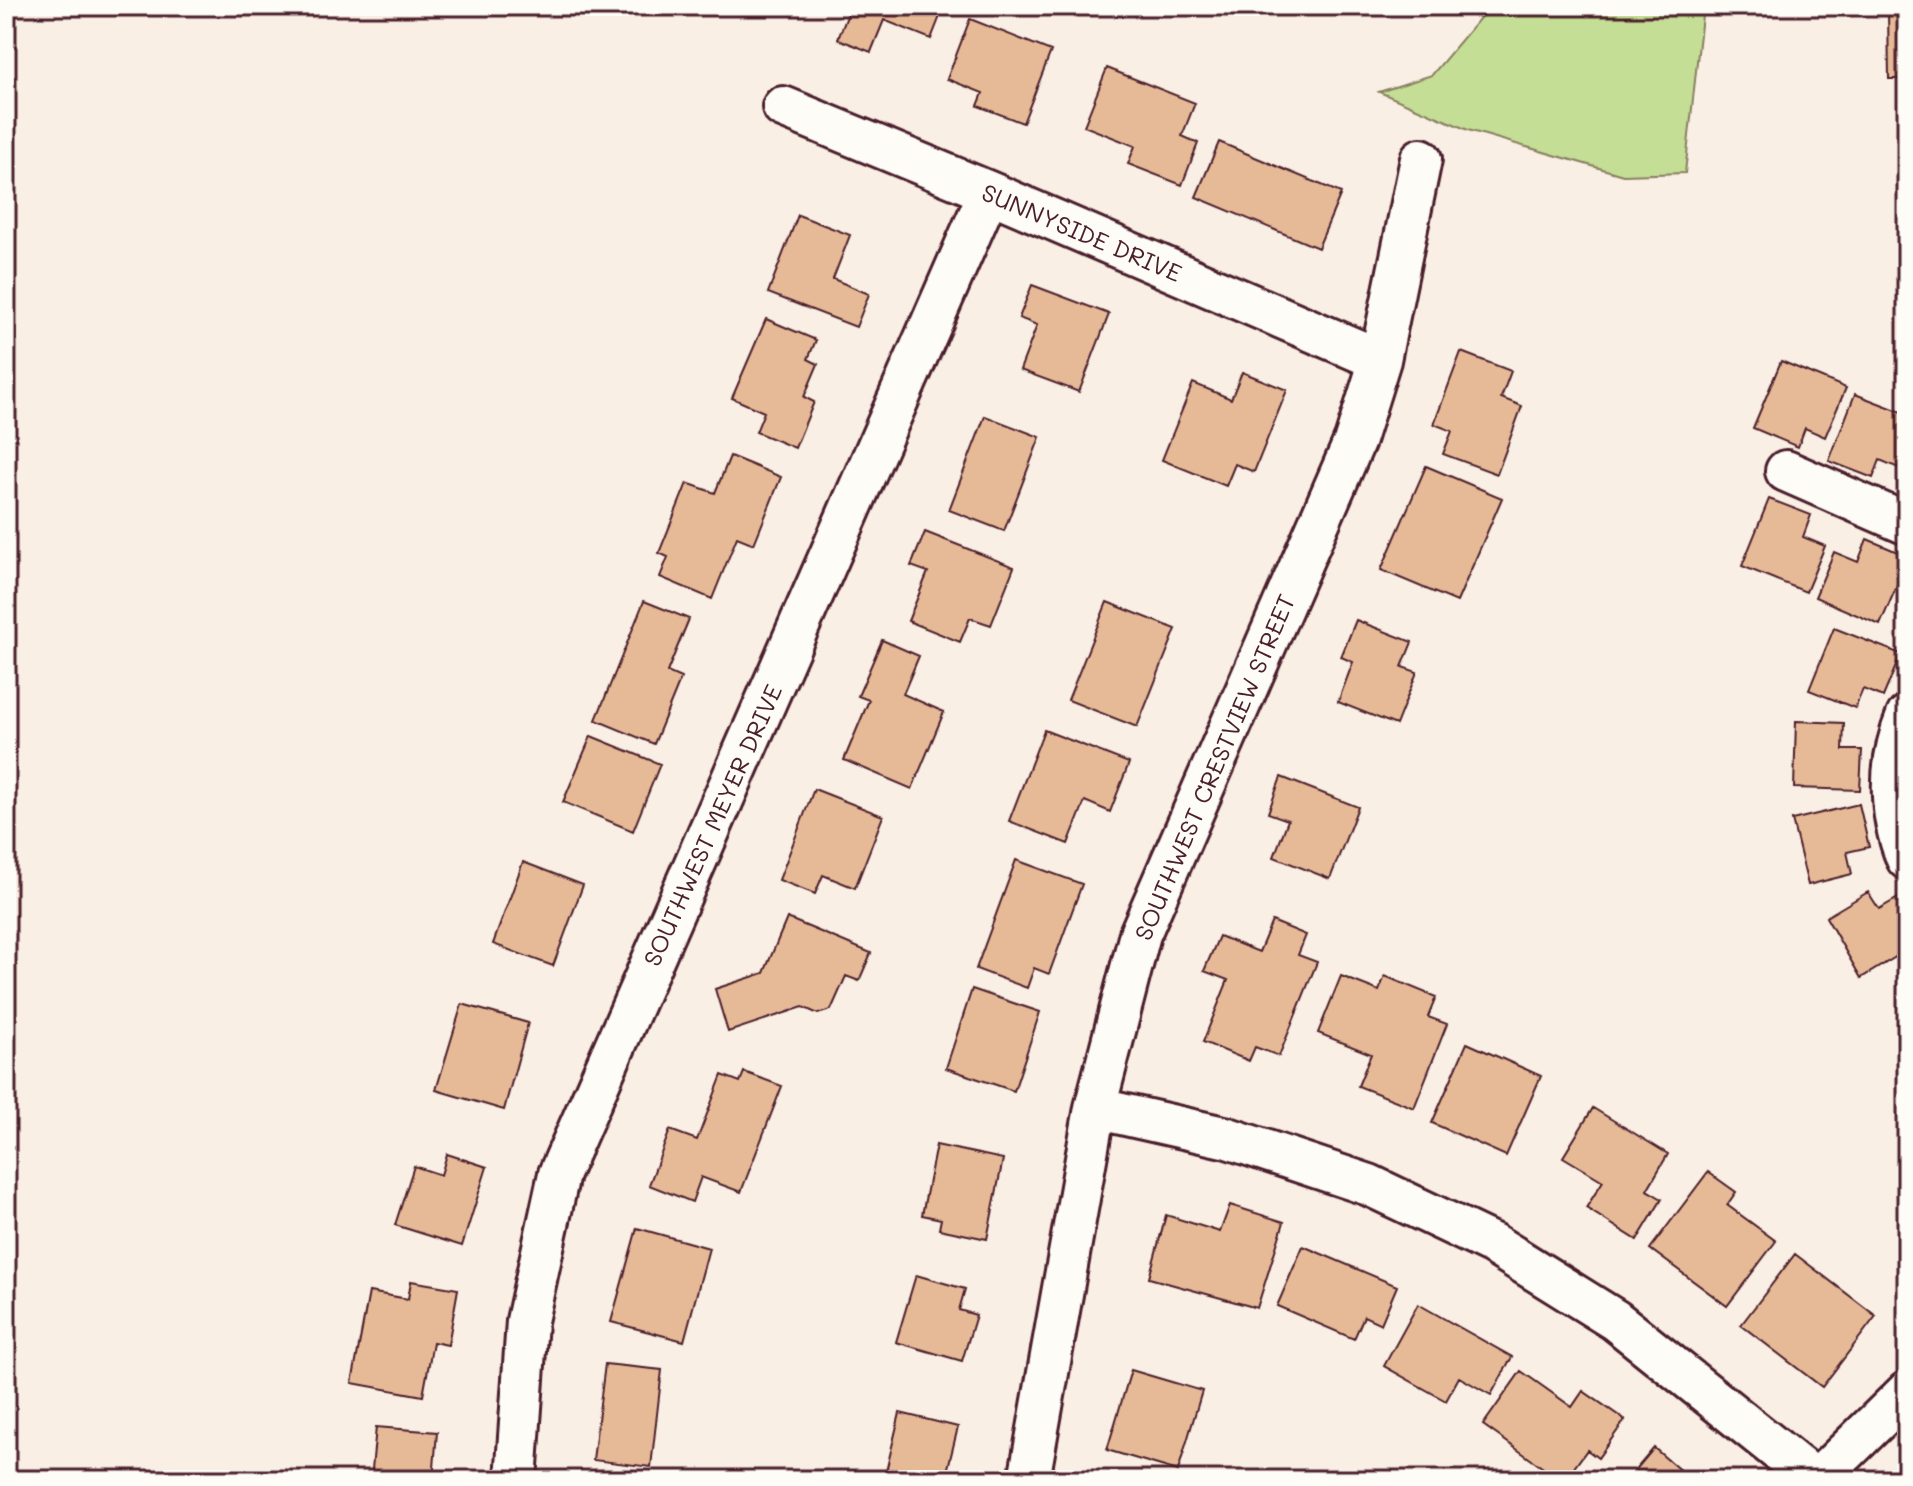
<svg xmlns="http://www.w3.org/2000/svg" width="1913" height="1486" viewBox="0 0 1913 1486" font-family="Mali,sans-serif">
<rect width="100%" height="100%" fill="#f9efe4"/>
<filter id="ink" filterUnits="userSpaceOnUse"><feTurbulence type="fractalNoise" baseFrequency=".0125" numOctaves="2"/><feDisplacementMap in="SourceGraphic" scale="16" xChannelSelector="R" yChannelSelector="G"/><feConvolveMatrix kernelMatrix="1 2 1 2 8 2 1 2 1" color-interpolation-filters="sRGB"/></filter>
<g filter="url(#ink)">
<!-- green -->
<path fill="#c4de95" stroke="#877e60" stroke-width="2" d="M1490,6h213l-18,167 -62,2 -155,-45 -89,-38 53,-17z"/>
<!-- building -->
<path fill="#e7ba97" stroke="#4a1f2b" stroke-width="2" d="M851,6h93l-13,33 -47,-19 -13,32 -33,-13z
M1907,8v85h-5l-1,-14h-12l-1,-70z
M970,19l81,32 -28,72 -45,-17 5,-13 -36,-14z
M1107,68l88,35 -13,33 16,7 -16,42 -54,-21 7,-18 -51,-20z
M1219,142l122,51 -23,55 -122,-51z
M798,215l52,20 -17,44 36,15 -13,33 -88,-34z
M1032,285l77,29 -30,78 -59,-22 17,-45 -18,-7z
M766,319l50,21 -8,19 10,5 -14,33 10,5 -19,46 -39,-16 8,-20 -32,-14z
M1461,352l50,19 -10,27 21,8 -25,68 -54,-20 9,-23 -18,-7z
M1781,361l65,27 -21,49 -20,-9 -7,19 -45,-19z
M1242,372l45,18 -33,82 -19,-8 -9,22 -64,-26 31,-77 38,16z
M1855,394l52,20v40l-6,15 -21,-9 -7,18 -44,-17z
M985,416l55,21 -36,94 -55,-21z
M730,456l51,21 -27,67 -17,-7 -25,62 -52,-22 8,-20 -9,-4 28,-70 28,10z
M1426,466l76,32 -45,104 -76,-32z
M1769,499l42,16 -8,22 22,9 -19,46 -64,-26z
M925,532l89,35 -23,58 -21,-7 -10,24 -52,-21 20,-49 -17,-6z
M1867,539l40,17v6l-27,63 -65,-28 19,-45 24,10z
M644,601l45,18 -22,53 14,6 -27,66 -58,-24z
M1107,602l69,27 -39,98 -69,-27z
M1356,620l56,22 -10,25 15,5 -21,53 -58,-23 15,-40 -12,-5z
M1834,628l67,26 -18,43 -20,-8 -8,19 -46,-18z
M882,640l37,16 -16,38 41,18 -32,77 -68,-29 25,-60 -11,-4z
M1796,721l48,2 -1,27h19l-2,40 -66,-2z
M1044,730l85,33 -19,49 -25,-11 -17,43 -59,-23z
M591,736l69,28 -27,67 -70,-29z
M1281,777l77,30 -28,72 -56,-22 14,-37 -20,-7z
M814,789l69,27 -28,72 -32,-13 -8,19 -36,-14z
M1859,804l10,43 -22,5 5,22 -44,11 -16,-65z
M1016,860l66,24 -33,90 -15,-6 -7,20 -51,-19z
M523,862l60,23 -30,81 -60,-22z
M1868,892l11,17 21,-12 7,13v40l-46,28 -35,-61z
M787,918l84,35 -12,28 -13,-5 -15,34 -13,4 -15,-7 -75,25 -13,-43 49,-16z
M1272,921l34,14 -8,20 19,7 -38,94 -24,-9 -6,14 -46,-19 25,-62 -24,-9 15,-35 40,16z
M1341,976l38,15 6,-15 51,21 -8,20 19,7 -33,84 -56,-22 13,-32 -53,-21z
M972,989l68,23 -26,79 -68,-23z
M462,1004l66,19 -24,87 -68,-20z
M1467,1043l74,33 -35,80 -74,-33z
M744,1072l38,14 -41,106 -40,-15 -9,25 -43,-17 21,-55 27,10 25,-65 18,7z
M1593,1108l75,46 -21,36 15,9 -25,41 -51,-32 17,-27 -40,-24z
M936,1145l67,14 -16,80 -48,-10 2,-10 -19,-4z
M447,1154l40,13 -25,79 -67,-21 19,-59 27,9z
M1708,1172l28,20 -9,13 49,36 -49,65 -77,-57z
M1230,1205l54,17 -27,86 -108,-30 17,-63 54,17z
M637,1228l72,20 -25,93 -73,-19z
M1303,1246l94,40 -16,38 -17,-8 -10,23 -77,-33z
M1795,1254l81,62 -54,71 -81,-62z
M916,1275l49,14 -6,21 17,5 -14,46 -66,-19z
M411,1281l47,8 -10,56 -15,-3 -10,54 -71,-13 17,-91 39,7z
M1418,1304l94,53 -21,38 -32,-18 -13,24 -62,-35z
M605,1364l57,6 -11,97 -58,-7z
M1131,1370l71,21 -24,80 -71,-21z
M1521,1371l51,36 11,-16 42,29 -27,38 -11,-8 -22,30h-5l-77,-55z
M900,1413l58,14 -13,53h-61z
M376,1427l61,5 -4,48h-62z
M1654,1448l35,30 -2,2h-60z"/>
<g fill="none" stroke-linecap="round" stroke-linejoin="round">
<!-- minor casing -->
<g stroke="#4a1f2b" stroke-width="46">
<path id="minor" d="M783,107l206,85 391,168
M1786,471l121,53
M1907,716c-19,46 -19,96 0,143
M1095,1108l133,30 141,47 124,59 122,76 200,160
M516,1480l11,-159 32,-147 430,-982
M1029,1480l66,-372 45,-174 215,-494 25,-80 41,-201
M1817,1480l90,-88"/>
</g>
<!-- minor -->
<use href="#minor" stroke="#fdfcf7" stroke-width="40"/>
</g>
</g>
<g text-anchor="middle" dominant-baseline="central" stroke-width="7" stroke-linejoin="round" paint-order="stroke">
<!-- street labels -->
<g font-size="24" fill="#4a1f2b" stroke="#fdfcf7">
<text transform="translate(1082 232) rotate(23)">SUNNYSIDE DRIVE</text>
<text transform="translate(1214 767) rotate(-67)">SOUTHWEST CRESTVIEW STREET</text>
<text transform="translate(712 825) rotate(-66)">SOUTHWEST MEYER DRIVE</text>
</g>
</g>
<!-- margin -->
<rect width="1913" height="1486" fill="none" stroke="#fdfcf7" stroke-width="32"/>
<rect x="16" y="16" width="1881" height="1454" fill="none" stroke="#4a1f2b" stroke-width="3" filter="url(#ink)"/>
</svg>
